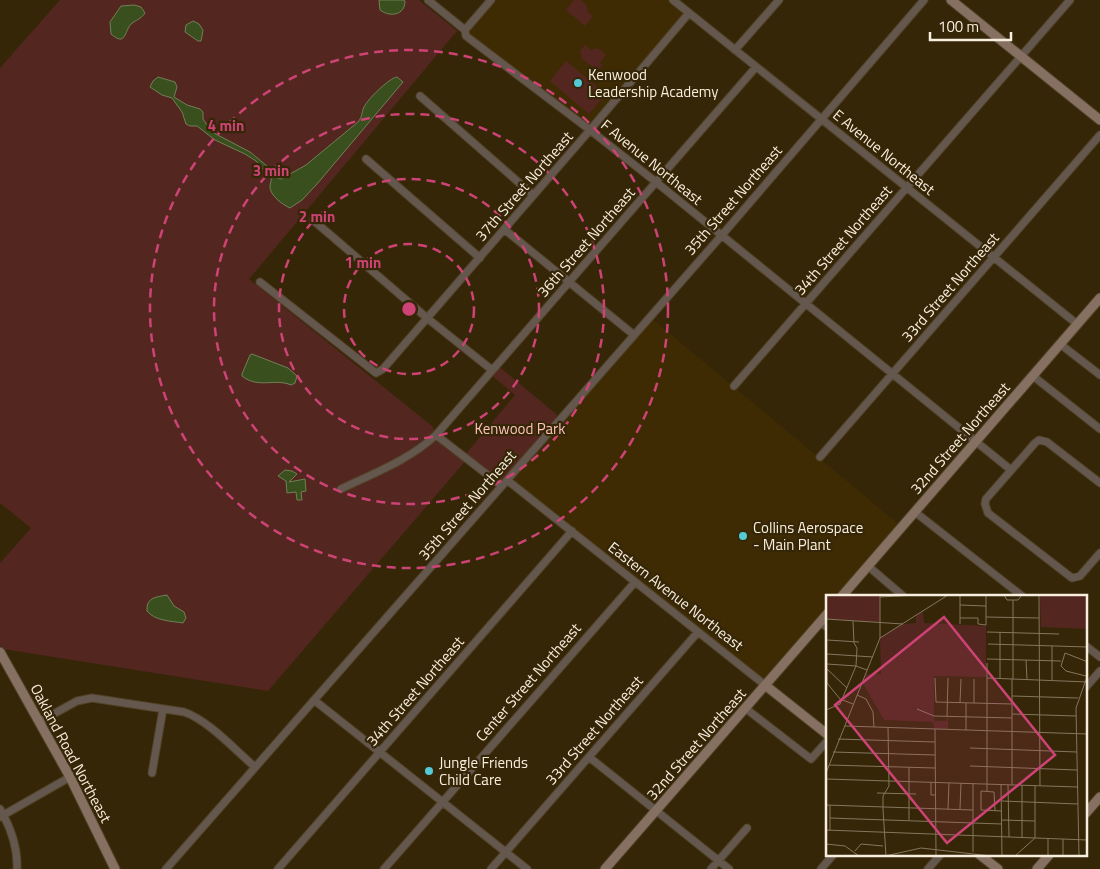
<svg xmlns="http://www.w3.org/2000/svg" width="1100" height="869" viewBox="0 0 1100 869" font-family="'Titillium Web',sans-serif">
<rect width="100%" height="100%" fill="#362608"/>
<!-- built -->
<path fill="#3e2b04" d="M491,0h180l14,12 -95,118 -124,-94 -1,-6z
M650,317l252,210 -60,69h-14l-1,17 -62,72 -258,-205z"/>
<!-- green -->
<path fill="#53271f" d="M60,0h359l38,31 -208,248 183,147 5,9 27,21 51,-61 -26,-22 8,-8 64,53 -59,68 -35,-27 -199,232 -265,-42 -3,-4v-82l31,-35 -31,-25v-435z
M574,0h6l6,4 2,8 5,4 -8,10 -19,-16z
M585,45l6,5 7,-2 8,7 -6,8 2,2 -4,6 -16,-12 -2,-8z
M566,61l40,33 -17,20 -39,-33z"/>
<!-- water -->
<path fill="#39501e" stroke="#727f57" d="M379,0h24l2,1c0,15 -16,16 -25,9z
M134,5l7,2 4,6c-4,6 -9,7 -14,11 -7,8 -5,23 -20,10l-1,-12 11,-16z
M193,21l6,3 4,6 -2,11h-3l-13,-9 1,-7z
M158,77l17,5 2,5 -3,10 13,8 13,4 3,3v7l9,13 38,20 17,14 10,12 4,1 25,-14 52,-43c5,-7 3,-8 6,-15 3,-7 25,-29 33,-30l6,5 -86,102 -15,16 -12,8c-7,-3 -21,-13 -20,-22 0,-3 2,-5 1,-8l-15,-17 -11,-7 -30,-14 -18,-14h-7l-4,-2 -4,-12 -10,-14 -10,-3 -12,-8 3,-6z
M252,354l36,14 9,8 -2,7 -4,2c-16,-7 -33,4 -49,-9v-2l8,-19z
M285,470l7,1 5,3 -8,8 16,-3 1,12 -5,1 1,8h-5l-1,-8 -9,1 -1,-12 -8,-5z
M167,595l7,11 10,6 2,6 -3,5c-12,-2 -28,-2 -36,-12 -1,-13 8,-14 20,-16z"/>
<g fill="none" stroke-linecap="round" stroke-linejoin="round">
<!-- street casing -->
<g stroke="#514226" stroke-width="9">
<path id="street" d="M428,0l37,30 1,6 124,94 66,52 355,288
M673,0l404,324
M465,30l26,-30
M735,50l44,-50
M420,96l113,99
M366,159l114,99
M313,220l114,98 65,52
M504,229l130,106
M260,282l116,91 7,-4 207,-239 99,-117
M1060,344l40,31
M1033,376l67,53
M734,386l336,-386
M436,435l66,51
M820,457l280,-322
M507,480l258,205
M1100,483l-53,-41 -8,-2 -4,3 -49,56 -1,5 3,9 84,65 8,-2 20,-23
M341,489c33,-16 68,-29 95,-54l320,-368
M915,512l107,84
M868,566l35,30
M820,622l8,6
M1086,646l14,11
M1086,687l14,-16
M314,700l213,169
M745,708l66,51 17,-19
M39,722l38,-21 15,-3 92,14c24,8 51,38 71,55
M589,757l140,112
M152,773l11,-64
M0,809c11,19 18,38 17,60
M0,817l70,-40
M166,869l556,-634 202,-235
M278,869l294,-338
M384,869l251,-287
M491,869l207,-237
M711,869l36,-41
M821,869l12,-14
M928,869l12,-14"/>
</g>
<!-- secondary casing -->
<g stroke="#514226" stroke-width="11">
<path id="secondary" d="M951,0l149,120
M842,596l258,-298
M0,652l70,125 45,92
M765,685l63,50
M1086,813l14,-16
M980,855l18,14
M605,869l223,-256
M1037,869l12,-14"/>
</g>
<!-- street -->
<use href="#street" stroke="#64574e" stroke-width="7"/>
<!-- secondary -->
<use href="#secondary" stroke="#857062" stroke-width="9"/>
</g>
<!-- distance rings -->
<g fill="none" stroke="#cd4375" stroke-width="2.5" stroke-dasharray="9 6">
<circle cx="409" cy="309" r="65"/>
<circle cx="409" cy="309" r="130"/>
<circle cx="409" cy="309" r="195"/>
<circle cx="409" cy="309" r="259"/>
</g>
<!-- markers -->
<g fill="#52cbd7" stroke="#362608" stroke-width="2">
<circle cx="578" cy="83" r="5"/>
<circle cx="743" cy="536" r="5"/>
<circle cx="429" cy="771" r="5"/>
</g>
<g text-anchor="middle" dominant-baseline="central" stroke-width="4.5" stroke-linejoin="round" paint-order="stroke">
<!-- poi labels -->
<g font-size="15" fill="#f8eedd" stroke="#362608" text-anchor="start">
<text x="588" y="74">Kenwood<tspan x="588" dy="17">Leadership Academy</tspan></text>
<text x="753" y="527">Collins Aerospace<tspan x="753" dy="17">- Main Plant</tspan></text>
<text x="439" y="762">Jungle Friends<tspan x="439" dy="17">Child Care</tspan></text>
</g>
<!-- street labels -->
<g font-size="15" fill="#f8eedd" stroke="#362608">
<text transform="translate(884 152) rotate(39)">E Avenue Northeast</text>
<text transform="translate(652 162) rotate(39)">F Avenue Northeast</text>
<text transform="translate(524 186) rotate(-49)">37th Street Northeast</text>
<text transform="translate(733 200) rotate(-49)">35th Street Northeast</text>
<text transform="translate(843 240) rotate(-49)">34th Street Northeast</text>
<text transform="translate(586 242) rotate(-49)">36th Street Northeast</text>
<text transform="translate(950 287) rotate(-49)">33rd Street Northeast</text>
<text transform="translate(960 438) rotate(-49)">32nd Street Northeast</text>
<text transform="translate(467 505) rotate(-49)">35th Street Northeast</text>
<text transform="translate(676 596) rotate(38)">Eastern Avenue Northeast</text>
<text transform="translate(528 682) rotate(-49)">Center Street Northeast</text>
<text transform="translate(415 691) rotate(-49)">34th Street Northeast</text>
<text transform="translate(594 730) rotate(-49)">33rd Street Northeast</text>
<text transform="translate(696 744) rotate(-49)">32nd Street Northeast</text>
<text transform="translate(71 753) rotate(62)">Oakland Road Northeast</text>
</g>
<!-- park labels -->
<g font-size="15" fill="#fbc3b9" stroke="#362608">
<text x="520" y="428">Kenwood Park</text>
</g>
</g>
<!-- overview -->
<g transform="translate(826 595)">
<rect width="261" height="261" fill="#362608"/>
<path d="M0,0h54v27l-53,-3zM214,0h47v34l-46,-2zM97,17l1,11 62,3v51l-52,-1v45h12l2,-5v13h-14l-1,-7 -49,-2 -21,-37 3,-9h15l-1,-36 23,-14 13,-1v-7z" fill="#53271f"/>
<path fill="none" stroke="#84765d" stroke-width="1" d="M0,0l1,88M54,0v43M134,0v29M178,0l3,5h11l4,-5M213,0l1,191M54,2l36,-2M187,5v79M134,10l26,1M160,22l53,1M134,23h18v6l8,1v-30M0,24l77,5M161,37l72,2M174,37v47M1,45l32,2M162,49l100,3M226,51v34M1,59l46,3M161,64l74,2M200,65l1,19M161,68v128M1,69l29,2 11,4M1,74l20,19M260,81l-20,-5 -5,-5 4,-13 23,9M109,83l1,24 76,2M161,83l101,4M186,84v106M1,88l13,16 13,5M31,100l9,4 7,13 1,15M186,101l66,2M134,108l1,-24M140,108v27M148,108v-24M91,114l17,7 78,2M0,115l14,-6 16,-38 1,-18 -3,-5 -1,-22M186,119l64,2M121,121l1,-38M19,131l243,8M109,134l1,127M12,144l97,3M144,153l107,4M7,157l102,3M3,170l106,3M144,171l107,4M83,172v53M0,178l54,-135 68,-43M0,184l252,8M105,187v13h5M147,188v69M175,189l1,72M182,190l1,52M196,190v53M51,198l39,1M176,206l76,3M0,210l147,5M4,210v26M122,214l1,-26M134,214l1,-26M169,216l-1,-19 -13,-1v19l21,1M4,223l172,6M176,225l33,1M0,235l262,10M222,244v17M237,244v17M0,249l19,2 14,10M29,256l6,-7 22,2M59,261l36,-8 70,8M60,261l-3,-47v-13l6,-10 -1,-59M189,261l20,-18v-53M253,261l-3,-148 12,-34"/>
<path fill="#cd4375" fill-opacity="0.15" stroke="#cd4375" stroke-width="2.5" d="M118,22l111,138 -108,88 -112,-138z"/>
<rect width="261" height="261" fill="none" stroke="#f8eedd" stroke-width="2.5"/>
</g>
<circle cx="409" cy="309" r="8" fill="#cd4375" stroke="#362608" stroke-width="2.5"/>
<g font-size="15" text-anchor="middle" font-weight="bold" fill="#cd4375" stroke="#362608" stroke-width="4.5" stroke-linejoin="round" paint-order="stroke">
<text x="226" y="131">4 min</text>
<text x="271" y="176">3 min</text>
<text x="317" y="222">2 min</text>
<text x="363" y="268">1 min</text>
</g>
<!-- scale -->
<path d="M930 32v8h81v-8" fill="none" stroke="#f8eedd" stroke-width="2.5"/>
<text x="938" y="32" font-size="15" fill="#f8eedd" stroke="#362608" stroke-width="4" paint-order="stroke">100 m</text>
</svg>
